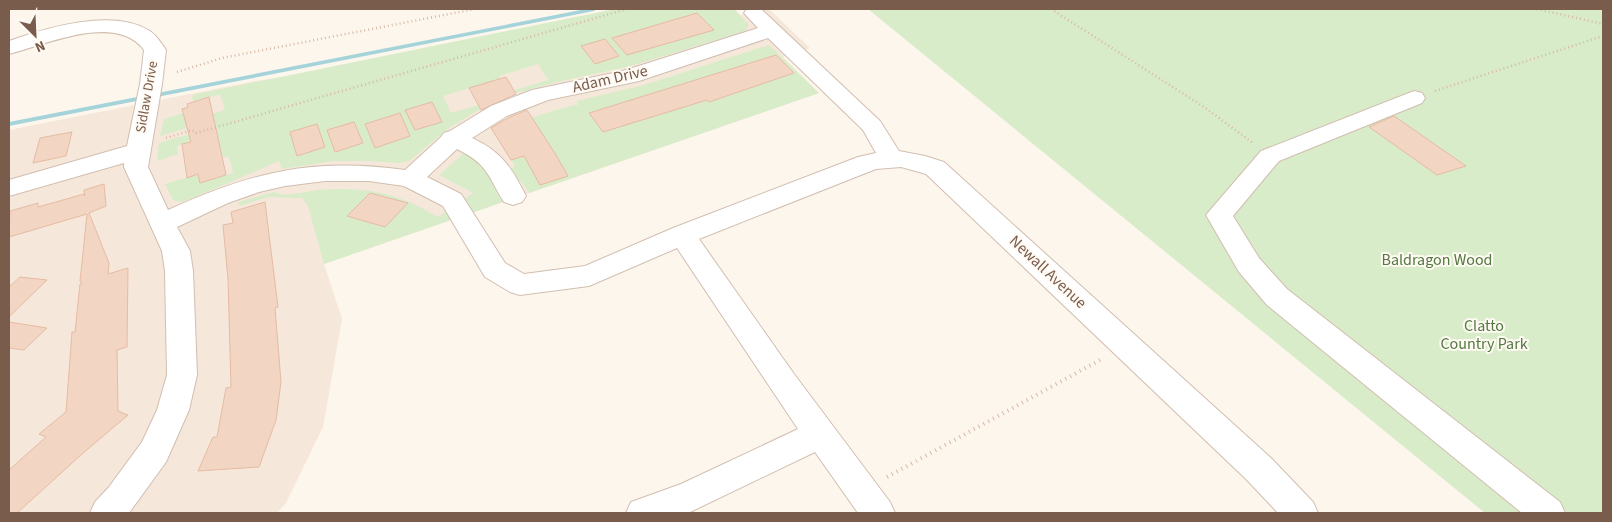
<svg xmlns="http://www.w3.org/2000/svg" width="1612" height="522" font-family="'Source Sans 3',sans-serif">
  <style>
    .residential { fill: #f5e8da }
    .green { fill: #d8ecc9; fill-rule: evenodd }
    .lines { fill: none; stroke-linecap: round; stroke-linejoin: round }
    .stream { fill: #a5d3da; fill-rule: evenodd }
    .building { fill: #f3d5c3; stroke: #e6bba3 }
    .minor-casing { stroke: #d1beb0; stroke-width: 2 }
    .path-far1 { stroke: #d9b8a5; stroke-width: 2.5; stroke-dasharray: 1 3; stroke-linecap: butt }
    .path { stroke: #d9b8a5; stroke-width: 4; stroke-dasharray: 1 4.5; stroke-linecap: butt }
    .minor { fill: #fff; fill-rule: evenodd }
    .labels { text-anchor: middle; dominant-baseline: central; stroke-width: 4; stroke-linejoin: round; paint-order: stroke }
    .far-street-label { font-size: 14px; fill: #7a5c4d; stroke: #fffaf3 }
    .street-label { font-size: 16px; fill: #7a5c4d; stroke: #fffaf3 }
    .park-label { font-size: 16px; fill: #537a41; stroke: #fffaf3 }
  </style>
  <rect width="100%" height="100%" fill="#fdf6ec"/>
  <polygon class="residential" points="734,9 741,15 769,9 810,48 783,57 819,93 324,264 342,319 323,427 286,503 277,513 9,513 9,130 255,81"/>
  <g class="green">
    <path d="M615,9H734L748,24V27L745,31L726,37L631,66L557,82L516,93L475,112L449,128L409,161L400,163L367,161H334L282,169L279,161L193,198L180,202L173,200L165,184L198,174L200,183L233,173L229,156L194,166L221,152L217,134L177,146L178,154L157,161L159,143L196,132L194,126L160,136L164,119L183,113L186,122L225,110L220,94L193,102L192,95ZM538,64L548,80L508,92L499,76ZM484,84L493,101L451,113L443,96Z"/>
    <polygon points="868,9 1603,9 1603,513 1485,513"/>
    <polygon points="769,45 819,93 529,193 522,182 516,180 510,170 515,166 511,160 549,147 517,122 573,105 579,105 576,101 644,85"/>
    <path d="M466,151L489,168L503,202L324,264L308,206L302,198L268,197L240,206L238,202L274,192C286,198 305,191 319,190C366,186 398,193 438,217L473,193L439,175ZM370,193L408,203L385,227L347,216Z"/>
  </g>
  <g class="lines">
    <polygon class="stream" points="586,9 597,9 594,11 9,126 9,122"/>
  </g>
  <g class="building">
    <polygon points="697,13 714,30 627,55 612,38"/>
    <polygon points="605,39 619,56 595,64 581,46"/>
    <polygon points="776,55 794,73 709,102 707,100 603,132 589,113"/>
    <polygon points="506,77 516,94 481,110 469,88"/>
    <polygon points="209,97 226,175 200,183 198,174 187,178 182,144 191,142 182,109 188,107 187,104"/>
    <polygon points="432,102 442,122 415,130 405,110"/>
    <polygon points="527,110 556,155 568,176 540,185 524,156 511,160 491,128 508,118"/>
    <polygon points="400,113 410,136 375,148 365,124"/>
    <polygon points="1394,116 1466,166 1437,175 1369,127"/>
    <polygon points="354,122 363,143 335,152 327,130"/>
    <polygon points="317,124 325,147 297,156 290,132"/>
    <polygon points="72,132 66,156 33,163 40,138"/>
    <polygon points="104,184 106,206 89,213 109,263 108,274 128,268 127,347 117,350 118,411 128,415 82,454 17,513 9,513 9,470 46,437 39,434 66,412 72,332 75,332 80,284 82,284 80,281 87,214 9,237 10,211 38,203 38,207 84,194 85,196 84,190"/>
    <polygon points="370,193 408,203 385,227 347,216"/>
    <polygon points="265,202 278,307 275,308 281,382 276,420 259,467 198,471 213,437 217,437 226,388 231,387 228,279 223,225 233,223 231,212"/>
    <polygon points="20,277 47,280 9,317 9,287"/>
    <polygon points="9,322 47,328 24,350 9,348"/>
  </g>
  <g class="lines">
    <defs>
      <g id="minor">
        <path d="M747,9H761L880,121L899,151L925,156L944,162L1271,458L1313,502L1318,513H1278L1247,480L926,174L901,167L876,169L699,239L794,374L890,502L895,513H858L815,452L688,513H626L631,502L681,484L798,429L677,248L589,286L520,295L510,292L485,277L443,206L404,186L369,181H325L285,186L259,192L228,203L177,227L190,251L193,271L197,375L189,410L166,462L129,513H90L95,502L109,487L142,442L157,410L167,375L165,271L162,251L124,167V163L9,196V180L127,146L140,84L144,50C116,12 45,45 9,54V41C45,28 112,8 148,30C156,34 161,43 166,50L162,84L148,167L168,210C252,172 313,157 405,170L440,138L444,133L450,131L491,106L532,90L623,71L758,28L744,13ZM768,38L863,130L876,153L858,157L673,228L585,266L524,274L505,263L461,194L427,177L457,149C489,165 487,175 504,202L513,205L522,202L526,196C511,167 502,152 472,138L507,116L548,100L639,81Z"/>
        <polygon points="1414,91 1422,93 1425,98 1422,103 1279,161 1233,216 1259,258 1287,289 1560,502 1565,513 1522,513 1267,305 1239,272 1206,215 1261,151"/>
      </g>
    </defs>
    <use href="#minor" class="minor-casing"/>
    <g class="path-far1">
      <polyline points="1051,9 1204,107 1253,143"/>
      <polyline points="1537,9 1603,24"/>
      <polyline points="177,72 222,58 475,9"/>
      <polyline points="1435,91 1603,36"/>
      <polyline points="166,138 192,130 196,133 627,9"/>
    </g>
    <polyline class="path" points="887,477 1100,360"/>
    <use href="#minor" class="minor"/>
  </g>
  <g class="labels">
    <g class="far-street-label">
      <text transform="translate(147 97) rotate(-80)">Sidlaw Drive</text>
    </g>
    <g class="street-label">
      <text transform="translate(610 79) rotate(-13)">Adam Drive</text>
      <text transform="translate(1048 272) rotate(43)">Newall Avenue</text>
    </g>
    <g class="park-label">
      <text x="1437" y="260">Baldragon Wood</text>
      <text x="1484" y="326">Clatto<tspan x="1484" dy="18">Country Park</tspan></text>
    </g>
  </g>
  <rect width="1612" height="522" fill="none" stroke="#7a5c4d" stroke-width="20"/>
  <g transform="translate(35 35) rotate(156)" stroke="#fffaf3" stroke-width="4" paint-order="stroke">
  <path d="M0-4L9 19L0 12L-9 19Z" fill="#7a5c4d"/>
  <text y="-8" font-size="14" font-weight="bold" text-anchor="middle" fill="#7a5c4d">N</text>
  </g>
</svg>
